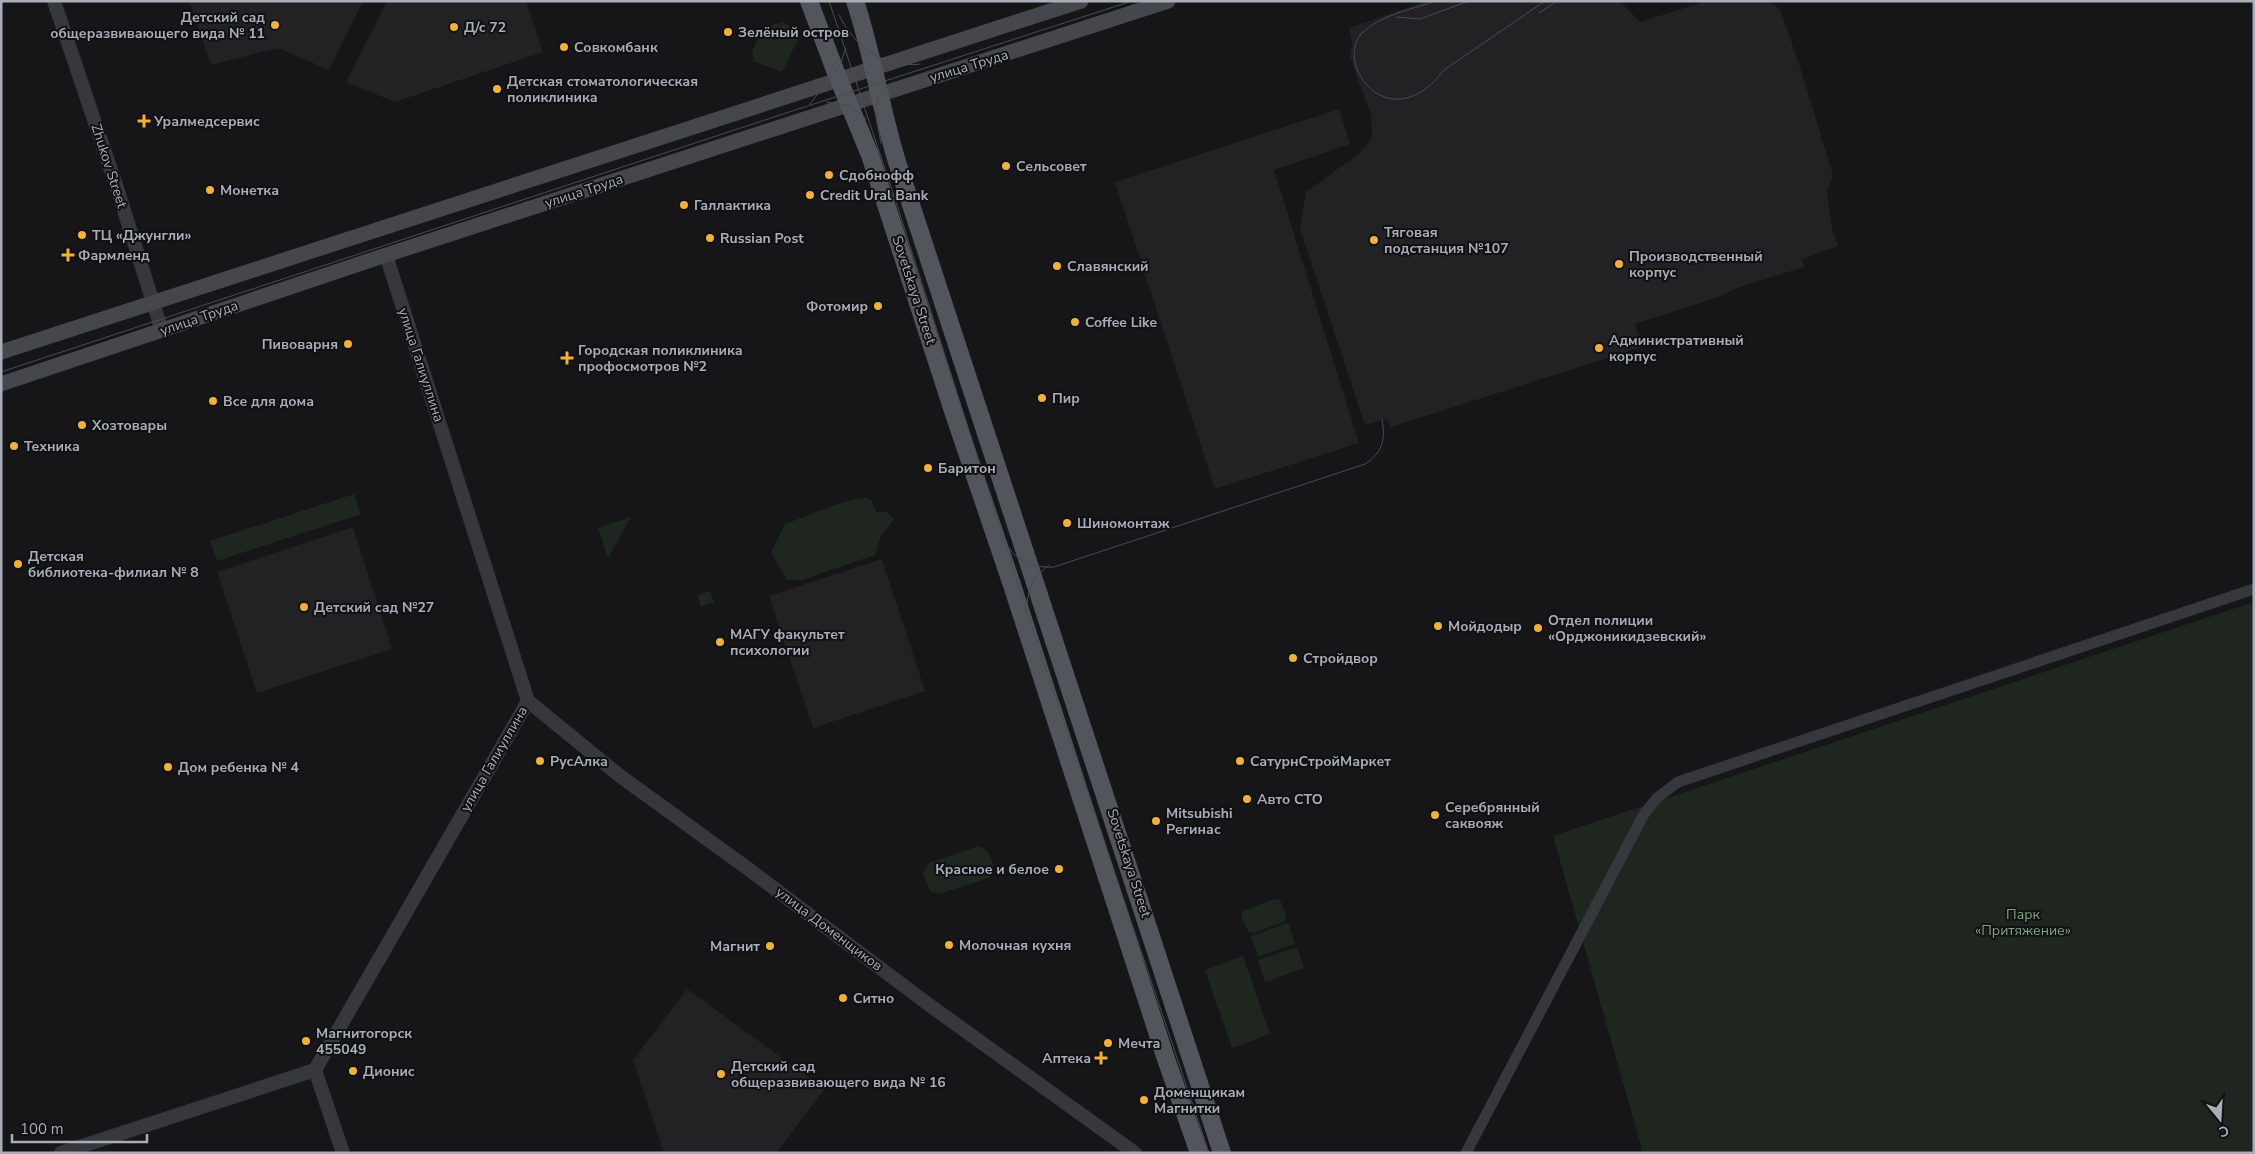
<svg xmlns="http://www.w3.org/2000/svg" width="2255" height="1154" font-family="'Nunito Sans',sans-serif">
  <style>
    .built { fill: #222225 }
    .green { fill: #1e261f }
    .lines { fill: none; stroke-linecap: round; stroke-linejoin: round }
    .minor { stroke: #37383d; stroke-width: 11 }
    .tertiary { stroke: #37383d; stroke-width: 14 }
    .secondary { stroke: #45474d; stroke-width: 15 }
    .primary { stroke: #53555c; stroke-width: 18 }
    .tram { stroke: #4a4c52; stroke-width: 1 }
    .poi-dot { fill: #f2b134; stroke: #111113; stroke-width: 2 }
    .labels { text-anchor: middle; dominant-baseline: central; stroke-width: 4; stroke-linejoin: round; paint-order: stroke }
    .poi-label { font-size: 14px; font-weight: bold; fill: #a8adb8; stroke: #111113; text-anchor: start }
    .street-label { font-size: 14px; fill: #a8adb8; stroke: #111113 }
    .park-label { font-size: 14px; fill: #7fa381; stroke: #111113 }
  </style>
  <rect width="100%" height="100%" fill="#161618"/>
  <g class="built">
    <polygon points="189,1 363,1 329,70 278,48 211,65"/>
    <polygon points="387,1 526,1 543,52 395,102 346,82"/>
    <polygon points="1427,1 1620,1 1640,22 1707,1 1769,1 1780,9 1801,70 1833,175 1827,192 1832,228 1838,246 1802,259 1804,267 1737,288 1722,296 1635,324 1642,347 1391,427 1386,419 1365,425 1300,229 1306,192 1360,153 1372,137 1371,114 1350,58 1352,42 1349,28"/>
    <polygon points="1339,109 1350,144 1274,170 1359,443 1215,489 1115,182"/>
    <polygon points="353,527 392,649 257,693 217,572"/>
    <polygon points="882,559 925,691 813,728 769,596"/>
    <polygon points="687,989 825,1089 776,1153 664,1153 633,1060"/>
  </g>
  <g class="green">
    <polygon points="783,22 801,33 782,72 755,62 752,52 762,28"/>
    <polygon points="354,494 361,514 217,561 210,541"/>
    <polygon points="866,497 872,501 876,512 887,512 894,519 881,536 875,555 802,580 787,580 771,552 785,524 840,503"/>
    <polygon points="631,517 608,558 598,528"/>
    <polygon points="710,591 714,602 701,607 697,595"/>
    <polygon points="2254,602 2254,1153 1643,1153 1553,836"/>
    <path d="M979,846C989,849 991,859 994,868L989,878L939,894L930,891L923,873L929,863Z"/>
    <polygon points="1274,899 1280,900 1286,915 1285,921 1254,933 1248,931 1241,917 1243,911"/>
    <polygon points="1288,923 1295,944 1258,957 1251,936"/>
    <polygon points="1297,947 1304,968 1265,982 1258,960"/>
    <polygon points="1243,956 1270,1034 1232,1048 1205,970"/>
  </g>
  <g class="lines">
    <polyline class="minor" points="1466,1153 1644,814 1657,798 1678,782 2254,589"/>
    <g class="tertiary">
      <polyline points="54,1 116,185 162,331"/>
      <polyline points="528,701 620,776 747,868 932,1007 1135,1153"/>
      <polyline points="61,1153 315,1070"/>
      <polyline points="343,1153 315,1070 528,701 386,255"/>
    </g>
    <g class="secondary">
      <polyline points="1,352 1081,1"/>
      <polyline points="1,384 386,255 1168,1"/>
    </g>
    <g class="primary">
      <polyline points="809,1 835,70 870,155 954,414 1011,582 1165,1056 1199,1153"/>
      <path d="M855,1C873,55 881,111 898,165L1222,1153"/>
    </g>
    <g class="tram">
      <polyline points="829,1 894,196 1027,612 1209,1153"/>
      <path d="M1436,1C1413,9 1380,15 1362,33C1333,64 1390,141 1444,70L1545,1"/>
      <polyline points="1539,13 1557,1"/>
      <path d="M839,15C854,46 884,69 920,64"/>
      <polyline points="1396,17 1420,19 1469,1"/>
      <polyline points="827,102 851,106 866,119"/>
      <polyline points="810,104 840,65 846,48"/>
      <path d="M881,143C877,119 868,99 891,83"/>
      <polyline points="1,372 783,114 1132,1"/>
      <path d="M1009,548C1019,563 1037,568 1054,567L1365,464C1382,453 1386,440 1382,420"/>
      <path d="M1027,605C1028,588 1035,574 1049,565"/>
    </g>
  </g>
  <g class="poi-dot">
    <circle cx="275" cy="25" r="5"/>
    <circle cx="454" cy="27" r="5"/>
    <circle cx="728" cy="32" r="5"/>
    <circle cx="564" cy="47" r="5"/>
    <circle cx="497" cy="89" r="5"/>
    <path d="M141.5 113.5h5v5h5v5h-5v5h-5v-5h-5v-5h5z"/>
    <circle cx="1006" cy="166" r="5"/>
    <circle cx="829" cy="175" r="5"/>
    <circle cx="210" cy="190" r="5"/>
    <circle cx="810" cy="195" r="5"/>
    <circle cx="684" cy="205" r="5"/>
    <circle cx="82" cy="235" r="5"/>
    <circle cx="710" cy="238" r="5"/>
    <circle cx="1374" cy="240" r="5"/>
    <path d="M65.5 247.5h5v5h5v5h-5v5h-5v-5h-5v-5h5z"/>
    <circle cx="1619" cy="264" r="5"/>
    <circle cx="1057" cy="266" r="5"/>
    <circle cx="878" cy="306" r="5"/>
    <circle cx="1075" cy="322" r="5"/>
    <circle cx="348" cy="344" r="5"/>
    <circle cx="1599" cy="348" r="5"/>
    <path d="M564.5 350.5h5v5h5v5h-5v5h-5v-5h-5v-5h5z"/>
    <circle cx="1042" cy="398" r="5"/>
    <circle cx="213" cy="401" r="5"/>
    <circle cx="82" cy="425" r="5"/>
    <circle cx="14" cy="446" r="5"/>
    <circle cx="928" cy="468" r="5"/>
    <circle cx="1067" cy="523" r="5"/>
    <circle cx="18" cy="564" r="5"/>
    <circle cx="304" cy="607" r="5"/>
    <circle cx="1438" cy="626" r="5"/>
    <circle cx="1538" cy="628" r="5"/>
    <circle cx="720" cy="642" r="5"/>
    <circle cx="1293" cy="658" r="5"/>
    <circle cx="540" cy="761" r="5"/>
    <circle cx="1240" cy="761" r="5"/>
    <circle cx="168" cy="767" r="5"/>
    <circle cx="1247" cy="799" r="5"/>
    <circle cx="1435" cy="815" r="5"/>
    <circle cx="1156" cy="821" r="5"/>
    <circle cx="1059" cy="869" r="5"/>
    <circle cx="949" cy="945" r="5"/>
    <circle cx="770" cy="946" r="5"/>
    <circle cx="843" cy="998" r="5"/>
    <circle cx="306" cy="1041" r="5"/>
    <circle cx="1108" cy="1043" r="5"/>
    <path d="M1098.5 1050.5h5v5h5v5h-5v5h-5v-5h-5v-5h5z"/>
    <circle cx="353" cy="1071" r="5"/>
    <circle cx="721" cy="1074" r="5"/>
    <circle cx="1144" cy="1100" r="5"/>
  </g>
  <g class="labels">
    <g class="poi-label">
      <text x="265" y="17" text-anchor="end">Детский сад<tspan x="265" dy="16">общеразвивающего вида № 11</tspan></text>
      <text x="464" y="27">Д/с 72</text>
      <text x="738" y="32">Зелёный остров</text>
      <text x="574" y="47">Совкомбанк</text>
      <text x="507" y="81">Детская стоматологическая<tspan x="507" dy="16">поликлиника</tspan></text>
      <text x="154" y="121">Уралмедсервис</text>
      <text x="1016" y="166">Сельсовет</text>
      <text x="839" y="175">Сдобнофф</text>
      <text x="220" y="190">Монетка</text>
      <text x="820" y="195">Credit Ural Bank</text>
      <text x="694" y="205">Галлактика</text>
      <text x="1384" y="232">Тяговая<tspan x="1384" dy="16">подстанция №107</tspan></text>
      <text x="92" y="235">ТЦ «Джунгли»</text>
      <text x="720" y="238">Russian Post</text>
      <text x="78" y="255">Фармленд</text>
      <text x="1629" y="256">Производственный<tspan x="1629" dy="16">корпус</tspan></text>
      <text x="1067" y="266">Славянский</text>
      <text x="868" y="306" text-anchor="end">Фотомир</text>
      <text x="1085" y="322">Coffee Like</text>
      <text x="1609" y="340">Административный<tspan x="1609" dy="16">корпус</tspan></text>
      <text x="338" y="344" text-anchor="end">Пивоварня</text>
      <text x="578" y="350">Городская поликлиника<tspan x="578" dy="16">профосмотров №2</tspan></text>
      <text x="1052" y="398">Пир</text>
      <text x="223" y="401">Все для дома</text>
      <text x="92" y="425">Хозтовары</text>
      <text x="24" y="446">Техника</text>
      <text x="938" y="468">Баритон</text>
      <text x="1077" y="523">Шиномонтаж</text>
      <text x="28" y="556">Детская<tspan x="28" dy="16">библиотека-филиал № 8</tspan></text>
      <text x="314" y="607">Детский сад №27</text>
      <text x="1548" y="620">Отдел полиции<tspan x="1548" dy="16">«Орджоникидзевский»</tspan></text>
      <text x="1448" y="626">Мойдодыр</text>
      <text x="730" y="634">МАГУ факультет<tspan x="730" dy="16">психологии</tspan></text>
      <text x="1303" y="658">Стройдвор</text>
      <text x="550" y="761">РусАлка</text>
      <text x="1250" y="761">СатурнСтройМаркет</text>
      <text x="178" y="767">Дом ребенка № 4</text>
      <text x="1257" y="799">Авто СТО</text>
      <text x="1445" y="807">Серебрянный<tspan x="1445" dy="16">саквояж</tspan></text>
      <text x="1166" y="813">Mitsubishi<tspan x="1166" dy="16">Регинас</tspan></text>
      <text x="1049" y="869" text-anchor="end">Красное и белое</text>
      <text x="959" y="945">Молочная кухня</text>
      <text x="760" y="946" text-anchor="end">Магнит</text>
      <text x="853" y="998">Ситно</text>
      <text x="316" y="1033">Магнитогорск<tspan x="316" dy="16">455049</tspan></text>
      <text x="1118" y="1043">Мечта</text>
      <text x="1091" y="1058" text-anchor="end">Аптека</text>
      <text x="731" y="1066">Детский сад<tspan x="731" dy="16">общеразвивающего вида № 16</tspan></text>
      <text x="363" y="1071">Дионис</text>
      <text x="1154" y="1092">Доменщикам<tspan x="1154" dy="16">Магнитки</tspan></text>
    </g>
    <g class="street-label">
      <text transform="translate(969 66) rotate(-17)">улица Труда</text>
      <text transform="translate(109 166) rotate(72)">Zhukov Street</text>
      <text transform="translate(584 191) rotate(-18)">улица Труда</text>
      <text transform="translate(914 290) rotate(72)">Sovetskaya Street</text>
      <text transform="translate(199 318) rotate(-19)">улица Труда</text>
      <text transform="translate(421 365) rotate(72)">улица Галиуллина</text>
      <text transform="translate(494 759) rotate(-60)">улица Галиуллина</text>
      <text transform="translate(1129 863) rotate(72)">Sovetskaya Street</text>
      <text transform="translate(829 929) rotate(37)">улица Доменщиков</text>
    </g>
    <g class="park-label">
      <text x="2023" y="914">Парк<tspan x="2023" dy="16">«Притяжение»</tspan></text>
    </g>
  </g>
  <rect width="2255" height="1154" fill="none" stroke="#a8adb8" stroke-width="5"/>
  <g transform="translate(2220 1119) rotate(162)" stroke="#111113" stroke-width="4" paint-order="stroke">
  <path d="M0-4L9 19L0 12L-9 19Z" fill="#a8adb8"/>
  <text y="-8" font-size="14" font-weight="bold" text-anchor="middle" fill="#a8adb8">С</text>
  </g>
  <path d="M12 1134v8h135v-8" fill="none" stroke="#a8adb8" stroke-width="2.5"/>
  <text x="20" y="1134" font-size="15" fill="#a8adb8" stroke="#111113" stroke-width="4" paint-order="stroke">100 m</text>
</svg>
